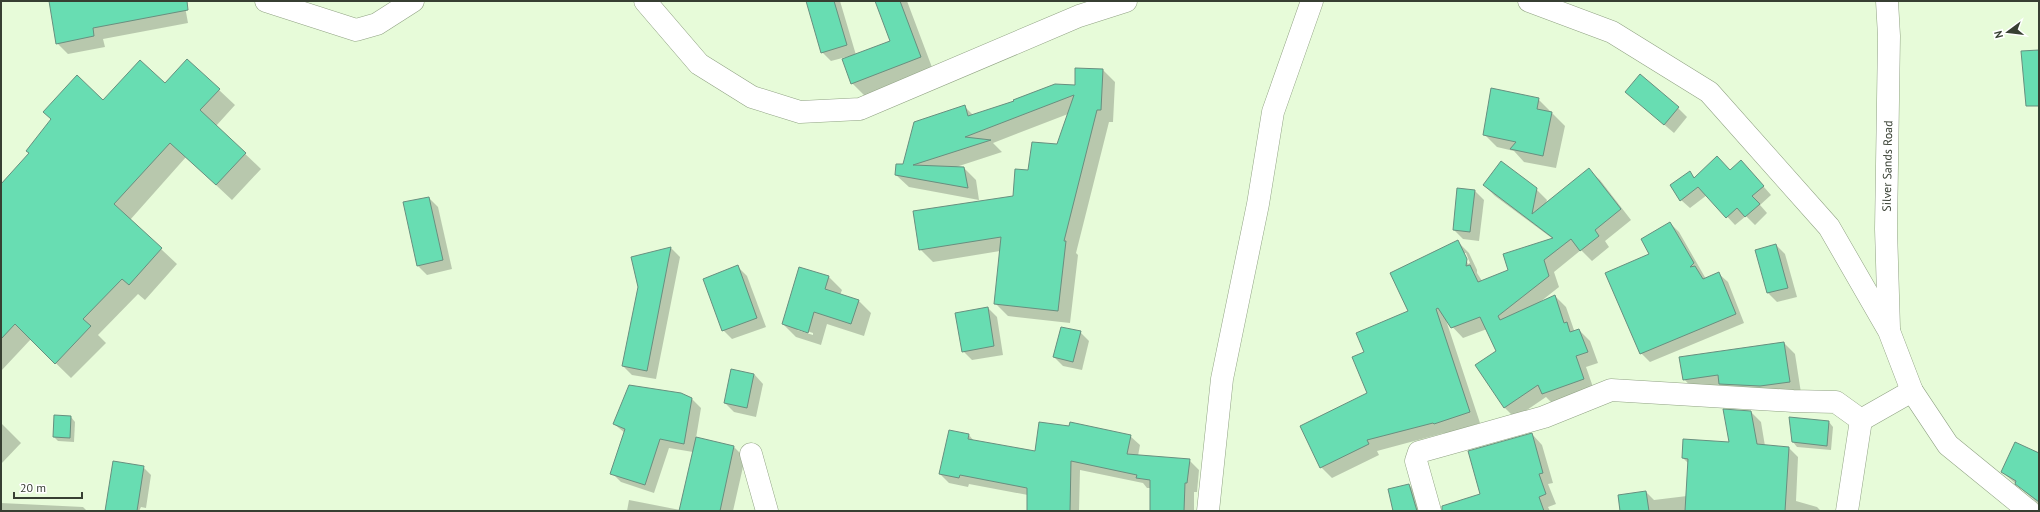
<svg xmlns="http://www.w3.org/2000/svg" width="2040" height="512" font-family="'PT Sans',sans-serif">
  <style>
    .shadow { fill: #0003; fill-rule: evenodd }
    .building { fill: #68ddb2; stroke: #688f7f }
    .lines { fill: none; stroke-linecap: round; stroke-linejoin: round }
    .minor-casing { stroke: #90a283; stroke-width: 23 }
    .minor { stroke: #fff; stroke-width: 22 }
    .labels { text-anchor: middle; dominant-baseline: central; stroke-width: 3.5; stroke-linejoin: round; paint-order: stroke }
    .street-label { font-size: 12px; fill: #373f32; stroke: #fff }
  </style>
  <rect width="100%" height="100%" fill="#e7fbd9"/>
  <g class="shadow">
    <polygon points="50,1 184,1 188,23 103,39 105,47 68,54 57,43"/>
    <polygon points="807,1 840,1 856,55 891,42 876,1 907,1 933,70 865,96 852,83 850,56 831,61 822,52"/>
    <polygon points="1103,70 1115,82 1113,122 1109,122 1076,253 1078,255 1070,323 1008,316 995,303 1000,251 933,262 920,249 1013,197 1029,171 1058,145 1068,114 993,143 1002,152 956,167 964,168 976,180 979,200 909,187 896,175 903,165 965,107 973,115 1076,86"/>
    <polygon points="165,85 219,90 235,105 216,126 261,169 232,200 186,157 130,220 177,264 145,300 138,294 98,335 106,343 71,378 31,339 1,371 1,185 103,101"/>
    <polygon points="1626,92 1678,108 1687,117 1674,133"/>
    <polygon points="1538,99 1565,126 1556,168 1524,162 1514,151 1497,147 1484,134"/>
    <path d="M1589,170L1600,180L1631,220L1605,241L1609,247L1592,261L1581,250L1554,272L1559,287L1540,302L1555,296L1566,307L1574,330H1579L1590,341L1598,363L1586,367L1594,390L1553,404L1546,397L1515,418L1505,408L1497,351L1487,329L1463,338L1446,320L1480,423L1445,435L1444,433L1377,451L1379,455L1332,478L1321,467L1368,394L1365,353L1409,311L1458,242L1469,253L1477,270V273L1482,281L1509,271L1553,239L1495,196L1484,185L1536,189L1547,200L1546,203ZM1463,253H1466L1470,263L1468,264Z"/>
    <polygon points="1749,170 1771,195 1760,205 1767,213 1755,225 1746,216 1735,225 1707,195 1690,208 1681,200 1690,173 1695,178 1730,171"/>
    <polygon points="1458,189 1475,191 1484,200 1479,241 1463,239 1454,230"/>
    <polygon points="429,198 438,207 452,269 427,275 418,266"/>
    <polygon points="1670,223 1679,232 1706,279 1719,274 1728,282 1744,323 1650,362 1641,353 1651,254"/>
    <polygon points="1776,245 1785,254 1797,297 1777,302 1768,293 1756,250"/>
    <polygon points="671,248 680,257 656,379 632,375 623,366 639,287 632,258"/>
    <polygon points="737,266 747,276 766,327 732,339 723,330"/>
    <path d="M829,277L842,290L840,295L858,300L871,313L864,336L827,324L821,345L796,337L783,324ZM797,328L813,333V335L797,330Z"/>
    <polygon points="988,308 997,317 1003,355 972,360 963,351"/>
    <polygon points="1080,332 1089,341 1082,370 1063,366 1054,357"/>
    <polygon points="1784,343 1795,354 1801,393 1695,391 1684,379"/>
    <polygon points="754,374 763,384 756,417 734,412 725,403"/>
    <polygon points="680,394 692,399 701,408 696,438 734,447 745,458 733,511 627,511 629,500 680,510 693,452 669,448 654,493 621,482 612,473 625,433 614,424"/>
    <polygon points="1751,412 1761,422 1765,446 1789,448 1798,457 1796,501 1817,507 1821,511 1621,511 1646,492 1654,500 1687,496 1689,464 1683,458 1730,443"/>
    <polygon points="55,416 71,417 75,422 74,442 58,441 54,437"/>
    <polygon points="1790,418 1829,422 1833,427 1831,450 1797,447 1793,442"/>
    <polygon points="1,423 21,443 1,464"/>
    <polygon points="1532,434 1542,445 1553,483 1548,484 1556,504 1548,507 1550,511 1443,511 1481,495"/>
    <polygon points="969,435 974,441 1036,453 1130,436 1140,445 1138,456 1189,460 1199,470 1197,492 1194,492 1194,511 1151,511 1151,488 1147,488 1143,483 1080,470 1079,511 1028,511 1028,495 969,484 968,487 949,483 940,474"/>
    <polygon points="2039,454 2039,504 2002,472"/>
    <polygon points="143,467 151,475 146,508 141,507 139,511 106,511"/>
    <polygon points="1409,485 1419,495 1424,511 1394,511"/>
    <polygon points="1,503 83,507 87,511 1,511"/>
  </g>
  <g class="building">
    <polygon points="49,1 187,1 188,10 93,28 94,36 56,44"/>
    <polygon points="806,1 834,1 847,45 821,53"/>
    <polygon points="875,1 900,1 921,57 851,84 842,59 890,41"/>
    <polygon points="2039,50 2039,106 2026,106 2021,51"/>
    <polygon points="187,59 220,89 200,110 246,153 216,185 170,143 114,204 162,248 129,285 122,279 83,319 91,326 55,364 15,324 1,339 1,184 29,153 26,151 51,119 43,112 77,75 103,100 140,60 165,83"/>
    <polygon points="1075,68 1103,69 1101,110 1097,110 1064,241 1066,241 1058,311 994,304 1001,237 919,250 913,211 1013,196 1015,169 1028,170 1032,142 1057,144 1074,95 965,137 991,140 913,165 964,167 968,188 895,175 896,164 903,164 914,122 965,105 968,116 1014,101 1013,100 1055,84 1075,85"/>
    <polygon points="1640,74 1679,107 1664,125 1625,92"/>
    <polygon points="1491,88 1539,98 1537,109 1552,112 1543,156 1510,149 1516,142 1483,135"/>
    <polygon points="1717,156 1730,170 1741,160 1764,186 1752,196 1760,204 1745,217 1737,208 1726,218 1698,187 1680,201 1670,185 1690,171 1694,178"/>
    <polygon points="1501,161 1537,188 1532,214 1589,168 1621,209 1595,230 1599,236 1580,251 1571,239 1544,260 1549,276 1498,316 1500,320 1555,295 1564,323 1567,322 1570,332 1579,329 1588,352 1576,356 1584,379 1542,394 1538,385 1504,408 1475,365 1496,351 1480,317 1451,328 1438,308 1436,309 1470,412 1434,424 1433,423 1367,440 1369,444 1320,468 1300,426 1367,393 1352,357 1364,352 1356,333 1408,311 1390,273 1458,240 1467,259 1466,266 1470,265 1478,282 1508,270 1503,254 1553,238 1483,185"/>
    <polygon points="1457,188 1475,190 1470,232 1453,230"/>
    <polygon points="429,197 443,260 417,266 403,202"/>
    <polygon points="1670,222 1694,263 1690,267 1695,266 1703,279 1719,272 1736,314 1640,354 1605,273 1649,254 1641,239"/>
    <polygon points="1776,244 1788,288 1767,293 1755,250"/>
    <polygon points="671,247 647,371 622,366 638,287 631,257"/>
    <polygon points="738,265 757,318 722,331 703,279"/>
    <polygon points="799,267 829,276 825,289 859,300 851,324 814,312 808,333 782,324"/>
    <polygon points="988,307 994,346 962,352 955,313"/>
    <polygon points="1061,327 1081,331 1073,362 1053,357"/>
    <polygon points="1784,342 1790,382 1760,386 1719,384 1718,375 1683,380 1679,357"/>
    <polygon points="731,369 754,374 747,408 724,403"/>
    <polygon points="629,385 681,393 692,398 684,444 660,439 645,485 610,474 625,429 613,424"/>
    <polygon points="1723,409 1751,411 1757,444 1789,447 1785,511 1685,511 1688,459 1682,458 1683,439 1729,442"/>
    <polygon points="54,415 71,416 70,438 53,437"/>
    <polygon points="1789,417 1829,421 1827,446 1792,442"/>
    <polygon points="1039,422 1069,426 1070,422 1131,435 1127,454 1190,459 1187,483 1185,483 1184,511 1150,511 1150,480 1136,478 1137,475 1071,461 1070,511 1027,511 1027,488 960,475 959,478 939,474 949,430 969,434 968,439 1035,451"/>
    <polygon points="1532,433 1543,473 1539,474 1546,494 1539,497 1544,511 1442,511 1442,506 1480,494 1468,451"/>
    <polygon points="696,437 734,446 720,511 679,511"/>
    <polygon points="2015,442 2039,453 2039,502 2015,484 2016,481 2001,472"/>
    <polygon points="113,461 144,466 137,511 105,511"/>
    <polygon points="1409,484 1417,511 1393,511 1388,489"/>
    <polygon points="1646,491 1649,511 1620,511 1618,495"/>
  </g>
  <g class="lines">
    <defs>
      <g id="minor">
        <polyline points="266,1 356,30 377,24 413,1"/>
        <polyline points="645,1 699,64 752,97 800,112 860,109 1079,16 1126,1"/>
        <polyline points="1529,1 1612,32 1709,92 1829,227 1889,331 1912,391 1948,445 2029,511"/>
        <polyline points="1887,1 1889,36 1886,229 1889,328"/>
        <polyline points="1861,420 1912,391"/>
        <polyline points="751,454 767,511"/>
        <polyline points="1208,511 1222,379 1258,204 1273,112 1312,1"/>
        <polyline points="1430,511 1416,461 1419,452 1544,417 1611,390 1793,401 1836,402 1861,420"/>
        <polyline points="1847,511 1861,420"/>
      </g>
    </defs>
    <use href="#minor" class="minor-casing"/>
    <use href="#minor" class="minor"/>
  </g>
  <g class="labels">
    <g class="street-label">
      <text transform="translate(1887 166) rotate(-89)">Silver Sands Road</text>
    </g>
  </g>
  <rect width="2040" height="512" fill="none" stroke="#373f32" stroke-width="4"/>
  <g transform="translate(2008 32) rotate(255)" stroke="#ffffff" stroke-width="3" paint-order="stroke">
  <path d="M0-3L7 15L0 10L-7 15Z" fill="#373f32"/>
  <text y="-6" font-size="11" font-weight="bold" text-anchor="middle" fill="#373f32">N</text>
  </g>
  <path d="M14 492v6h68v-6" fill="none" stroke="#373f32" stroke-width="2"/>
  <text x="20" y="492" font-size="12" fill="#373f32" stroke="#ffffff" stroke-width="3" paint-order="stroke">20 m</text>
</svg>
